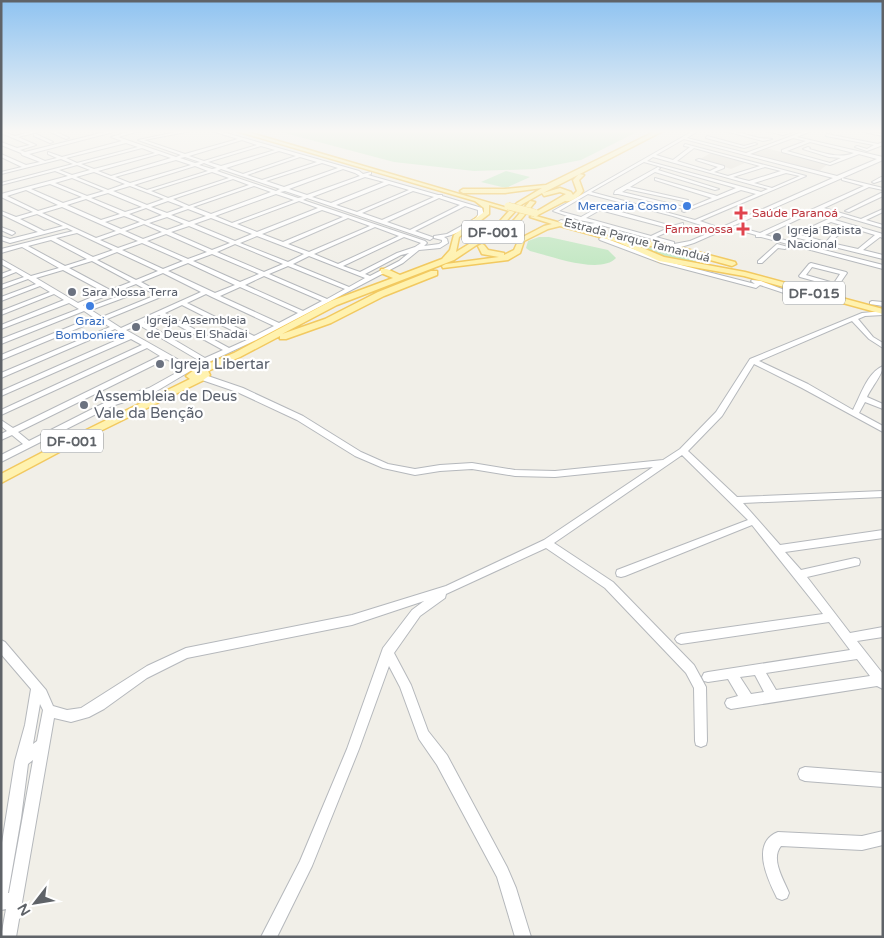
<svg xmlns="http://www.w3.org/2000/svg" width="884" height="938" font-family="'Varela Round',sans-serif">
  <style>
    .education { fill: #e1ded6 }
    .green { fill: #c5e8c5 }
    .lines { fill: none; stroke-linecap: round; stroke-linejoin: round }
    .minor-casing { stroke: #b5b8bc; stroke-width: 2 }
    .major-casing { stroke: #f2c960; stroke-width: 3 }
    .minor { fill: #fff; fill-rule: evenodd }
    .major { fill: #fff2af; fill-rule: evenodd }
    .major-bridge-casing { stroke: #f2c960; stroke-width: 8; stroke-linecap: butt }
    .major-bridge { stroke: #fff2af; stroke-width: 7 }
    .shop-dot { fill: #3f7fe0; stroke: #fff; stroke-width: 2 }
    .health-dot { fill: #e0444e; stroke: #fff; stroke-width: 2 }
    .worship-dot { fill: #6b7280; stroke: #fff; stroke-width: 2 }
    .labels { text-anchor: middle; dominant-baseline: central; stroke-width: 4.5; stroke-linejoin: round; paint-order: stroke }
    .far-shop-label { font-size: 12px; fill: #366cbe; stroke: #fff; text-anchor: end }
    .far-health-label { font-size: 12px; fill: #be3a42; stroke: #fff; text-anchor: start }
    .far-worship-label { font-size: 12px; fill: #5b616d; stroke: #fff; text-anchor: start }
    .far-street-label { font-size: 12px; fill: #5f6368; stroke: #fff }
    .shield { fill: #fff; stroke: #8f9295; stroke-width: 1 }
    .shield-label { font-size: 14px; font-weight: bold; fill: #5f6368 }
    .worship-label { font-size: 15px; fill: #5b616d; stroke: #fff; text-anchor: start }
  </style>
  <rect width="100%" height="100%" fill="#f1efe8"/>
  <g class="education">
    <polygon points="766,148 828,164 819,171 751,154"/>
    <polygon points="711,153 713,153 747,162 731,169 700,159"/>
  </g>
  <g class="green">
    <polygon points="277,131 639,131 581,160 535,169 474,171 394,162"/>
    <polygon points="506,171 530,177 506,188 481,182"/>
    <path d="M539,237H549L608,250L616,258C600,275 551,256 530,251L526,248L528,241Z"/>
    <path d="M652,245L696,255L698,260C687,267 654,256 644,248Z"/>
  </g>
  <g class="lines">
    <defs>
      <g id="minor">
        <path d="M1,131L15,136L34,131H42L18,137L36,145L20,150L25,152L109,131H117L29,154L45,161L57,158L48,154V152L62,157L122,141L111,137L132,131H140L118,137L176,157L181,155L138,140L181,131H191L144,140L185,154L238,139L212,131H219L359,171L363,174L371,172V174L368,175L438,195H442V196L482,208L484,215C477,224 455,235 444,237L447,239L448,243L440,248L419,250L403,263L256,340L196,368V370H192L155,392L112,406L1,462V455L23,444L12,435L1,440V434L7,431L1,426V420L13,428L160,356L147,348L1,415V410L142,345L131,339L1,396V391L126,336L115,329L1,378V373L110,327L98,320L1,360V355L93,317L84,311L1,344V339L79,309L69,303L1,329V325L64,300L54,294L1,315V311L50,292L40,286L1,301V297L36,284L28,279L1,289V285L24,277L16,272L1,278V274L12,270L1,264V259L31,276L59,268L22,247L1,253V249L73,231L67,228L10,243L1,240V236L10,239L38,232L1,214V211L16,217L33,212L1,197V194L68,176L55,171L1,185V183L73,164L61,159L1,174V172L22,167L1,157V154L26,165L40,162L22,155L21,153L1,145V142L17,148L30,145L1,133ZM242,140L257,145L204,161L189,156ZM126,143L138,147L77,163L66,158ZM261,146L275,150L221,166L208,162ZM142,148L155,153L94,169L81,164ZM279,151L296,156L243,174L226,168ZM159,154L171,158L111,176L98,171ZM185,157L200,162L195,163L180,158ZM300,157L317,162L262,180L247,175ZM176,160L191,165L130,183L115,177ZM204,163L217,168L212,169L199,165ZM322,163L338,168L284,187L266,181ZM77,165L90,170L72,175L59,170ZM195,166L208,171L147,190L134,185ZM221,169L280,189L276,191L217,171ZM343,169L355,173L360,176L307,195L289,189ZM94,172L125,184L108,190L76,177ZM212,172L229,178L168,198L151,191ZM365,177L384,182L331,203L312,197ZM72,178L104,191L87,196L55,183ZM233,179L249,185L189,206L173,199ZM50,184L82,197L63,203L31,189ZM389,184L409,190L357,212L336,205ZM130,186L164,199L147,205L113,191ZM254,186L271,192L211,214L193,207ZM26,190L58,205L38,211L7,196ZM285,191L303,197L298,198L280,192ZM413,191L434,197L382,220L362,213ZM108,193L142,207L125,212L91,198ZM276,194L294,200L232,223L215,216ZM307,198L430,240L433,238L432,237L415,231L465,206L478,210V215L476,218L447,234L434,236V238L442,240V242L439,244L424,246L427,243L425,241L303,200ZM439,198L460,205L410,230L387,222ZM86,199L120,214L101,220L67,205ZM168,201L184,207L167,213L151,207ZM299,201L318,208L257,232L237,224ZM62,207L116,231L96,238L42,213ZM146,208L162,215L145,221L129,214ZM188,209L206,216L189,222L171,215ZM322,210L343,217L283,242L262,234ZM37,214L63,226L44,231L20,219ZM124,216L140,222L121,229L105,222ZM167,217L184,224L167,230L149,223ZM211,218L252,234L235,241L194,224ZM348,218L370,226L309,252L288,244ZM144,224L162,232L143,239L125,231ZM189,226L230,243L212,250L171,232ZM375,227L399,236L338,264L314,254ZM77,233L113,250L93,257L56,238ZM120,233L138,241L118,248L100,240ZM166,234L207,252L188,259L147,241ZM257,236L304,254L288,262L240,243ZM404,237L421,243L415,247L397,253L360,272L343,266ZM51,240L87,259L65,266L28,246ZM142,243L183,261L163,269L122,250ZM235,244L283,264L264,272L217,252ZM117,252L158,271L136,280L97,260ZM409,253L399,261L370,276L365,274L401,255ZM212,254L259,274L240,282L193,261ZM309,256L365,278L349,287L293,264ZM92,261L131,282L110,290L69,268ZM188,263L235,285L215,293L168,271ZM288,266L345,289L327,299L269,274ZM63,270L104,292L78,303L36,278ZM163,273L201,292L121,328L107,319L173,292L174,291L171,289L161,293L141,282ZM264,276L322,301L303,311L245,285ZM136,284L156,295L102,317L91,310L134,294V292H130L86,308L83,305ZM240,287L298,313L279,323L220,296ZM206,294L212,297L274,326L254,336L187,303ZM182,305L249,339L229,348L165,313ZM159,315L223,350L205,358L144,322ZM139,325L200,361L191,365L179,360L126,330ZM166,359L185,368L149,388L106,402L29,441L18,432Z"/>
        <polygon points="48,131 54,131 69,138 66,139"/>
        <path d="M693,131H698L687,138L746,153L805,131H811L797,137L883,157V160L694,243L681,247H663V245L670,244L597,224V226L584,229L558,222L561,220L584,225L595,223L579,220L553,211ZM793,138L806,141L782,150V152L830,165L859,154L877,159L837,176L750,154ZM684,139L833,178L720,228L700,221L806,176L685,144L684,146L690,147L673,160L656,155ZM810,142L854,153C839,159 824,153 809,149L810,148L808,147L803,149L829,157L841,158L830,163L787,151ZM694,148L760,166L728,176L714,172L724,168V166L699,159L696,160L718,167L710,171L677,161ZM653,157L768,189L761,192L647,161ZM644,162L736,188L717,196L655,178V180L712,198L688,208L622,192L627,189L688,202V200L630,187L655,172L715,190L719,189L658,170L660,168L658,167L615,191L614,194H618L684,209L682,211L684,212L741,190L756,194L695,220L591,192ZM765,167L781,171L749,181L733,177ZM786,173L800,176L772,188L754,183ZM588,194L673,216L716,230L690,241L674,244V242L656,237L683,225V223L672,226L603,207L606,205L604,204L581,217L559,211ZM600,210L668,228L651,236L586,218Z"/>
        <path d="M725,131C737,131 748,135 759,138C764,139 768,138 772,139L763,141Z"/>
        <polygon points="767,131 783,133 793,132 783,135"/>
        <polygon points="862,131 883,134 883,136 864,132"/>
        <polygon points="34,134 36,134 53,142 50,143 34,136"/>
        <polygon points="827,134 878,144 883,142 883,145 867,151 855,147 857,146 867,149 874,145 826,136"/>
        <polygon points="707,136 744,146 755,143 757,144 744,148 706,138"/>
        <polygon points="881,177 883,177 883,180 874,183 872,182"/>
        <path d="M842,178L883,188V190L869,187L824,208L861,219L883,209V212L866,220L883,225V228L842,216L835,220L883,234V238L880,237L863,250L883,255V259L794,237V235L837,215L820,209L765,235L883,265V269L761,237H756V235L731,228L734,226L760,233L864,186L842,180ZM831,222L847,227L833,234L826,242L801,235ZM852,228L875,235L858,249L831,243L837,236Z"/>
        <polygon points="881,193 883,193 883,196 849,212 845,211"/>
        <polygon points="1,227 14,232 15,233 12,235 1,230"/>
        <polygon points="602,237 665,261 755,284 751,281 752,280 761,281 798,295 793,296 760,285 756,288 661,263 600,240 599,239"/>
        <polygon points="777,244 788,247 785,249 778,248 762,263 758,263 758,261"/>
        <path d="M811,263L846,272L847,273L838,286L836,287L800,277L799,276L809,264ZM812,267L840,274L834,283L806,275Z"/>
        <polygon points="872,301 883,302 883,306 870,304 870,302"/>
        <path d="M883,311V315L865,316L858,319L873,337L883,343V348L869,339L852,321L759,361L808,384L853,410C861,395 867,373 883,366C883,374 871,388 867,397L883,404V409L865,402L859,413L883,426V432L802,388L754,364L722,416L688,451L737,497L883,491V497L743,503L780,545L883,530V538L785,552L801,570L855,558L859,559L860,562L859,565L807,577L850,633L883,627V637L857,641L883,674V689L877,686L731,709L727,707L725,703L727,699L738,696L728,679L708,682L704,681L702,677L704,673L708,672L850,650L829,622L681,644L677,642L675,639L677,636L681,634L823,614L752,525L625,576L621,577L617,576L616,573L617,570L748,520L682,455L554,543L613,582L694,665L706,687L707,741L706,745L701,747L696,745L695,741L694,688L686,673L605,588L546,548L446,594L445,598L420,616L394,653L411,685L428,731L447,755L507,867L516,888L531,937H515L497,877L437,765L419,739L400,687L389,666L359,749L312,866L277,937H261L300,861L347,749L383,648L412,610L424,601L352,625L187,658L147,678L104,709L89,717L71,722L54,718L16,937H1L6,909L1,910V849L15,761L25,725L31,689L1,654V640L5,642L46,690L53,706L67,710L81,708L147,666L186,648L352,615L446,586L544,540L653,467L555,477L515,476L472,469L440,471L415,475L383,468L355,456L297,420L237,392L199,379V375H205L243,388L303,416L361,452L388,464L415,469L440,465L472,463L515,470L555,471L663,460L680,449L716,412L750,359L862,313ZM857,659L870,676L776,690L766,673ZM755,675L764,692L751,694L740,677ZM40,704L43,710L37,741L33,744ZM33,760L9,893H8L21,818L28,764Z"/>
        <polygon points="805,767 883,773 883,787 805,781 800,779 798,774 800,769"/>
        <path d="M883,831V845L862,850L781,846C770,859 784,880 789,893L787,898L782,900L777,898C768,880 750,843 778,832L862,836Z"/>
      </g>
      <g id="major">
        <path d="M236,131H244L511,209L517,203L542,188L505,193H463L460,191L463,189H505L546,185L656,131H663L543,193L560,188L571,192L573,195L577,191L573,180L579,174L584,175L579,180L583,191C579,197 572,202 565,201L536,216L628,242L631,239L671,245L735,262L736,264L732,266L670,249L631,243L664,257L745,272L883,309V314L744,276L659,261L618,242L560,226L548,229L524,241L520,253L508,260L443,268L442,266L446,264L499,257L482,254L478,246L482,244L484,245L488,250L504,253V255L514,250L519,239L544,226L552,224L530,217L534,215V213L566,194L560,192L544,196L542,193L521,205L496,232L454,260L337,305L282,334L325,319L378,292L431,271H437V275L384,296L331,323L286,339H280V336L240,357L208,371L210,375L202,381L80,441L1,483V474L72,437L190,379L186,376L194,370L234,353L331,301L393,278L381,273V269H387L400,275L442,259L450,250L454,235L484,212V208L475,201ZM489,205L509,211L492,230L456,252L459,237L489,214Z"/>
        <path d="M530,201L535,202C528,211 509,237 497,236V234L514,220Z"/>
      </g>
    </defs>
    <use href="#minor" class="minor-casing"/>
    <use href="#major" class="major-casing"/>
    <use href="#minor" class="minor"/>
    <use href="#major" class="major"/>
    <defs>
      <polyline id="major-bridge" points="508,206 535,213"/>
    </defs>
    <use href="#major-bridge" class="major-bridge-casing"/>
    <use href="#major-bridge" class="major-bridge"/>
  </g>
  <linearGradient id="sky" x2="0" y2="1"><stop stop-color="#8fc3f1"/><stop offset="0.5" stop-color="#f9f8f5"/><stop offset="1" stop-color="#f9f8f5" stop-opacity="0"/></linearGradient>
  <rect width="884" height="263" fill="url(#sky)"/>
  <g class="shop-dot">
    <circle cx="687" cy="206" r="5"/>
    <circle cx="90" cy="306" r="5"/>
  </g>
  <g class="health-dot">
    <path d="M738.5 205.5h5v5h5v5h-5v5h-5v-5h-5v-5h5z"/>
    <path d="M740.5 221.5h5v5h5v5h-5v5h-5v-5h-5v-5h5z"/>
  </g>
  <g class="worship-dot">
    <circle cx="777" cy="237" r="5"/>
    <circle cx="72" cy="292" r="5"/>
    <circle cx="136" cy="327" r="5"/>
    <circle cx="160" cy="364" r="5"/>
    <circle cx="84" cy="405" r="5"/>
  </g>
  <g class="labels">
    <g class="far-shop-label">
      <text x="677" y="206">Mercearia Cosmo</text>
      <text x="90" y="321" text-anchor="middle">Grazi<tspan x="90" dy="14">Bomboniere</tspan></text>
    </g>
    <g class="far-health-label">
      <text x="752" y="213">Saúde Paranoá</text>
      <text x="733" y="229" text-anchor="end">Farmanossa</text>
    </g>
    <g class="far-worship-label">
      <text x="787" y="230">Igreja Batista<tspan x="787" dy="14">Nacional</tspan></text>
      <text x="82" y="292">Sara Nossa Terra</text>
      <text x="146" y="320">Igreja Assembleia<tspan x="146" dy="14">de Deus El Shadai</tspan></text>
    </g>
    <g class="far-street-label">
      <text transform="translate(637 240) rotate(14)">Estrada Parque Tamanduá</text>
    </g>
    <g class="shield">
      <rect x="462" y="220.5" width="62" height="23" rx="4"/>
      <rect x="783" y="281.5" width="62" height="23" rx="4"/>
      <rect x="41" y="429.5" width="62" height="23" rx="4"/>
    </g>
    <g class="shield-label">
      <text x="493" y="232">DF-001</text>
      <text x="814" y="293">DF-015</text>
      <text x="72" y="441">DF-001</text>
    </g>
    <g class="worship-label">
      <text x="170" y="364">Igreja Libertar</text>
      <text x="94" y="396">Assembleia de Deus<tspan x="94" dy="17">Vale da Benção</tspan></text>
    </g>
  </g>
  <rect width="884" height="938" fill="none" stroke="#5f6368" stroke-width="5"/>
  <g transform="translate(35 903) rotate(239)" stroke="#ffffff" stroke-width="4" paint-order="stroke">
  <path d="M0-4L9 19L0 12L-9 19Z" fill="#5f6368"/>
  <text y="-8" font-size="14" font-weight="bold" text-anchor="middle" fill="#5f6368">N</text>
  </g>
</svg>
